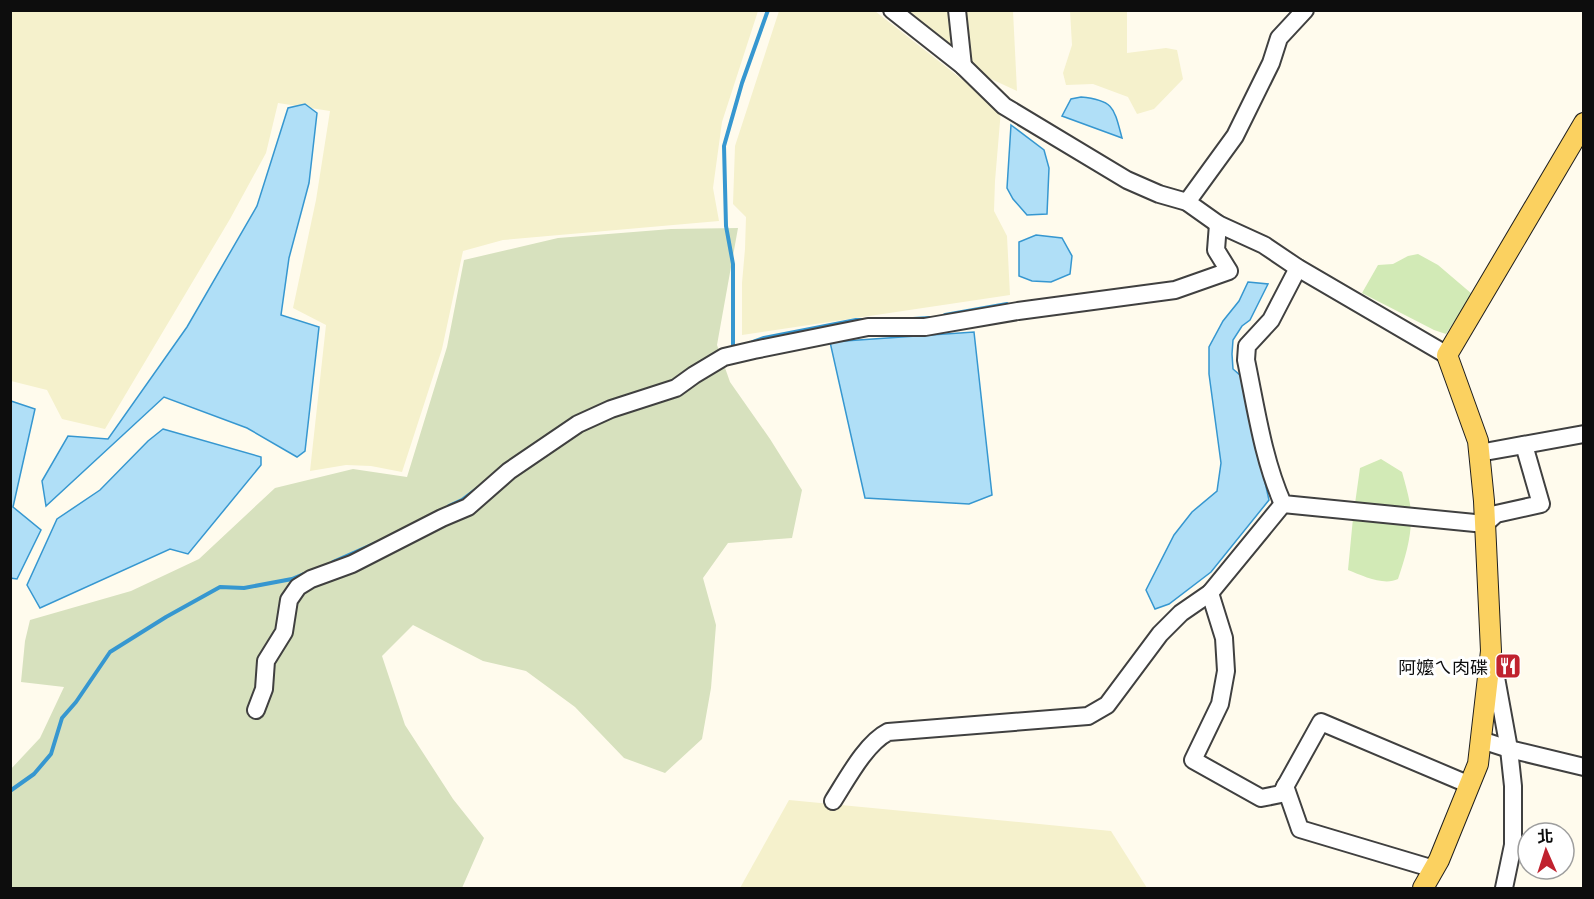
<svg xmlns="http://www.w3.org/2000/svg" width="1594" height="899" font-family="Georgia,'Noto Sans TC',serif">
  <style>
    .farmland { fill: #f5f1cc }
    .green { fill: #d2eab6 }
    .cemetery { fill: #d7e1be }
    .water { fill: #b0dff7; stroke: #3697d0; stroke-width: 1.5 }
    .lines { fill: none; stroke-linecap: round; stroke-linejoin: round }
    .stream { stroke: #3697d0; stroke-width: 4 }
    .minor-casing { stroke: #404040; stroke-width: 20 }
    .major-casing { stroke: #1e1e1e; stroke-width: 22 }
    .minor { stroke: #fff; stroke-width: 16 }
    .major { stroke: #fbd160; stroke-width: 20 }
    .labels { text-anchor: middle; dominant-baseline: central; stroke-width: 6; stroke-linejoin: round; paint-order: stroke }
    .poi-label { font-size: 18px; fill: #0d0d0d; stroke: #fff; text-anchor: end }
  </style>
  <rect width="100%" height="100%" fill="#fffbed"/>
  <g class="farmland">
    <polygon points="11,11 758,11 722,122 713,188 719,221 503,240 463,251 442,349 402,472 371,466 346,465 310,471 326,325 293,308 316,200 330,111 278,103 266,153 230,219 105,429 62,419 47,390 11,381"/>
    <polygon points="779,11 875,11 1001,110 995,181 994,211 1007,236 1010,295 742,335 742,283 745,249 746,217 733,204 735,146"/>
    <polygon points="906,11 949,11 952,45"/>
    <polygon points="961,11 1013,11 1017,91 963,66"/>
    <polygon points="1070,11 1127,11 1127,53 1166,48 1177,50 1183,79 1154,109 1137,114 1128,97 1093,84 1066,85 1063,73 1072,45"/>
    <polygon points="789,800 1111,831 1147,888 740,888"/>
  </g>
  <g class="green">
    <polygon points="1418,254 1438,265 1472,294 1446,334 1434,330 1362,293 1378,265 1393,264 1408,256"/>
    <path d="M1381,459L1402,472C1405,483 1408,493 1410,504C1414,530 1406,555 1398,579C1384,586 1363,576 1348,570L1353,518L1360,468Z"/>
  </g>
  <polygon class="cemetery" points="738,228 717,345 730,382 770,439 802,490 792,538 728,543 703,578 716,625 711,688 702,739 665,773 624,758 575,707 526,671 483,661 413,625 382,656 405,725 453,799 484,838 462,888 11,888 10,770 40,738 64,687 21,682 25,641 30,620 131,591 199,559 275,488 353,469 407,477 447,347 464,260 558,238 671,229"/>
  <g class="water">
    <path d="M1081,97C1114,100 1114,108 1122,138L1062,116L1071,99Z"/>
    <polygon points="305,104 317,113 309,183 289,258 281,315 319,327 305,451 297,457 247,428 164,397 46,506 42,481 68,436 108,439 187,327 257,206 288,108"/>
    <polygon points="1011,125 1044,150 1049,168 1047,214 1027,215 1013,199 1007,188"/>
    <polygon points="1036,235 1062,238 1072,256 1070,274 1051,282 1032,281 1019,276 1019,242"/>
    <polygon points="1248,282 1268,284 1250,320 1242,326 1233,340 1232,354 1233,369 1241,376 1269,500 1211,572 1169,604 1155,609 1146,590 1174,535 1192,512 1217,491 1221,463 1209,374 1209,347 1223,321 1239,301"/>
    <polygon points="974,332 992,495 969,504 865,498 830,342"/>
    <polygon points="11,401 35,409 13,507 41,530 17,579 10,578"/>
    <polygon points="163,429 261,457 261,465 188,554 170,549 40,608 27,585 57,519 100,490 148,441"/>
  </g>
  <g class="lines">
    <g class="stream">
      <polyline points="945,315 1007,304"/>
      <polyline points="913,319 929,318"/>
      <polyline points="753,342 764,338 856,320 863,320"/>
      <polyline points="733,350 733,264 726,226 724,146 742,83 768,10"/>
      <polyline points="449,506 462,500 478,488"/>
      <polyline points="333,562 376,543"/>
      <polyline points="10,791 34,774 51,754 62,718 76,702 110,652 166,617 220,587 244,588 292,579 304,574"/>
    </g>
    <defs>
      <g id="minor">
        <polyline points="892,10 963,66 1004,106 1127,180 1159,194 1187,202 1218,224 1264,245 1298,268 1447,355"/>
        <polyline points="957,10 963,66"/>
        <polyline points="1187,202 1235,136 1271,63 1279,38 1305,10"/>
        <path d="M1298,268L1271,320L1247,346L1246,360C1256,408 1263,459 1283,504L1485,524L1496,514L1541,504L1524,445"/>
        <polyline points="1479,453 1584,434"/>
        <polyline points="1210,593 1224,638 1226,671 1220,704 1193,760 1261,798 1281,794 1321,722 1470,785"/>
        <polyline points="1493,661 1509,749 1513,786 1513,845 1504,888"/>
        <polyline points="256,710 264,689 266,661 284,632 289,600 298,587 311,579 352,564 442,518 468,507 509,471 578,424 611,409 676,388 694,375 724,357 754,350 868,327 925,327 1018,311 1175,290 1229,271 1216,250 1218,224"/>
        <polyline points="1481,740 1509,749 1584,767"/>
        <polyline points="1285,786 1300,829 1434,869"/>
        <path d="M833,801C847,779 866,743 888,732L1088,716L1107,705L1160,634L1181,613L1210,593L1283,504"/>
      </g>
      <polyline id="major" points="1423,888 1439,860 1478,764 1491,651 1484,501 1478,441 1447,355 1584,123"/>
    </defs>
    <use href="#minor" class="minor-casing"/>
    <use href="#major" class="major-casing"/>
    <use href="#minor" class="minor"/>
    <use href="#major" class="major"/>
  </g>
  <defs>
    <symbol id="restaurant-square" viewBox="-11 -11 22 22"><rect x="-9" y="-9" width="18" height="18" rx="4" fill="#c0222e" stroke="#fff"/><path d="M-5-6h1v4h1v-4h1v4h1v-4h1v5L-1.5 .5V6h-2V.5L-5-1ZM5-6V6H3V1.5H1.5Q1.5-4 5-6Z" fill="#fff"/></symbol>
  </defs>
  <g fill-rule="evenodd">
    <use href="#restaurant-square" x="1493" y="651" width="30" height="30"/>
  </g>
  <g class="labels">
    <g class="poi-label">
      <text x="1488" y="666">阿嬤ㄟ肉碟</text>
    </g>
  </g>
  <rect width="1594" height="899" fill="none" stroke="#0d0d0d" stroke-width="24"/>
  <g transform="translate(1546 851) rotate(357)"><circle r="28" fill="#ffffff" stroke="#9e9e9e" stroke-width="1.5"/>
  <path d="M0-4.5L10 22L0 15L-10 22Z" fill="#c0222e"/>
  <text y="-9" font-size="16" font-weight="bold" text-anchor="middle" fill="#0d0d0d">北</text>
  </g>
</svg>
